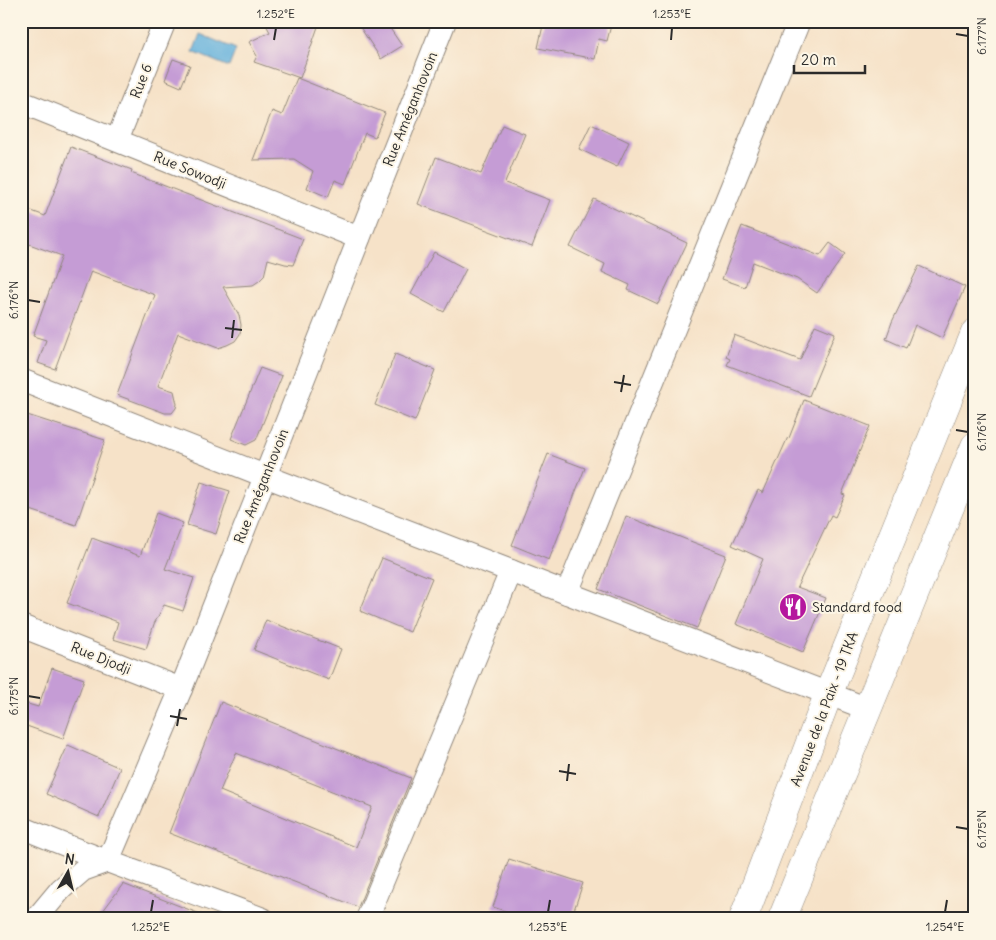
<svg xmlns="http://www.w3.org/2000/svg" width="996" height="940" font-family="Delius,sans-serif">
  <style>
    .water { fill: #62b0dc; stroke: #466e84 }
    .building { fill: #c59cd5; fill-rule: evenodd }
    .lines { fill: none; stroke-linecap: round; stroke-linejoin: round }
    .minor-casing { stroke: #90867a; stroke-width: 24 }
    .secondary-casing { stroke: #90867a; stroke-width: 29 }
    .minor { stroke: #fff; stroke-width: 22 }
    .secondary { stroke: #fff; stroke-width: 28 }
    .ticks { fill: none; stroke: #2b2b2b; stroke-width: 2 }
    .labels { text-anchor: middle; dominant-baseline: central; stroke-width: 4; stroke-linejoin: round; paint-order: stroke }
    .street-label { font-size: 14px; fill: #2b2b2b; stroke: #fcf5e5 }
    .poi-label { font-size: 14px; fill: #2b2b2b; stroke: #fcf5e5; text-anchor: start }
    .neatline { fill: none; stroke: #2b2b2b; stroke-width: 2 }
    .ticks-label { font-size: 12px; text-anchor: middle; fill: #2b2b2b }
  </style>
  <rect width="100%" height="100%" fill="#fcf5e5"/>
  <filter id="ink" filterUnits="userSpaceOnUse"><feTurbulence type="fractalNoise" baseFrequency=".02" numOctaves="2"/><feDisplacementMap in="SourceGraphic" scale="10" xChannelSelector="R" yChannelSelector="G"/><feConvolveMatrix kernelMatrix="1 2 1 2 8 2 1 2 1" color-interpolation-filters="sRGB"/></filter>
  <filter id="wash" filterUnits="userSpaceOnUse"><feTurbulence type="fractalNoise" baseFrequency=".0096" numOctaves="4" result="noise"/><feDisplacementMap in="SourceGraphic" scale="20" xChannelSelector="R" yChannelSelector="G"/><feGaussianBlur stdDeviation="1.12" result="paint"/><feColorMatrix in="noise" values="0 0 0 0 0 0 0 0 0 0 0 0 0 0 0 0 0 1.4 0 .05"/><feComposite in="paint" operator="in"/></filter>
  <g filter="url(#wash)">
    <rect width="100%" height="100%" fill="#f6e2c8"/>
    <polygon class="water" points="200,34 236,49 229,67 193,52"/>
    <g id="blocks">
      <g class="building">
        <polygon points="264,21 320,21 300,78 254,62 257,56 249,42 270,32"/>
        <polygon points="356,21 385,21 402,46 381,59"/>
        <polygon points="544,21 612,21 607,41 599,39 595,59 538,48"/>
        <polygon points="173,59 190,65 181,87 165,80"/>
        <polygon points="297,78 385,113 375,137 365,133 345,184 335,180 328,197 307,188 313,171 294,159 253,160 272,111 282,115"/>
        <polygon points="591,124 629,142 617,167 579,149"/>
        <polygon points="502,125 525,134 505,183 550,200 532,247 418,204 436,157 481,174"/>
        <polygon points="71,147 132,170 131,173 303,239 293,265 285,264 268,259 264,276 259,281 253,285 223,287 239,315 241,325 240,334 235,341 227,345 218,348 178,333 158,386 174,391 177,404 176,408 172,413 165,413 117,395 155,295 91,271 55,369 38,363 46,340 33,336 62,256 21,241 21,207 45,216"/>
        <polygon points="594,199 687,243 658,304 628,290 630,285 602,272 605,264 570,247"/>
        <polygon points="742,226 820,256 830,243 845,254 817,293 797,279 753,262 745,287 722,279"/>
        <polygon points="434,252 466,269 444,312 411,294"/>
        <polygon points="919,266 965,287 942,338 915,325 906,348 886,339 892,322"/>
        <polygon points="815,325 835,333 809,396 727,365 730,359 726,357 734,335 800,360"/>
        <polygon points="395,354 435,370 415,421 375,405"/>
        <polygon points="260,368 282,376 256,440 246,445 231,439"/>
        <polygon points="804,400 870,426 842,494 845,495 835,517 831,515 797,587 826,598 803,652 736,624 763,559 732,545 758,490 763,493 788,437 789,438"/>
        <polygon points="21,413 105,440 76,525 21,507"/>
        <polygon points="548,454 585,468 549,560 512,545"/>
        <polygon points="201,482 230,491 216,534 187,525"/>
        <polygon points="156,513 183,523 165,569 194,578 183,611 164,605 154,624 146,649 113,639 118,622 67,603 92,538 140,556"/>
        <polygon points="626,516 726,555 697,628 598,589"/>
        <polygon points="382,558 432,578 410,632 360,611"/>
        <polygon points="266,620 341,649 329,680 254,650"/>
        <polygon points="52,668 84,679 63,739 21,724 21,702 38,707"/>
        <path d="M221,702L411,778L358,907L169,833ZM236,753L372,807L356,847L220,791Z"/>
        <polygon points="68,745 120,768 99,817 46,794"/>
        <polygon points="509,859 583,883 571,919 529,919 493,907"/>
        <polygon points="123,884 208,917 208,919 97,919"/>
      </g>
    </g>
  </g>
  <g filter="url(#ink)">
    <use href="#blocks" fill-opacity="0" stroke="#90867a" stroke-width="1"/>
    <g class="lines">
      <defs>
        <g id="minor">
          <polyline points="21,102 359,238"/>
          <polyline points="117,140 165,21"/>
          <polyline points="21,380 265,476 511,571 567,593 868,709"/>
          <polyline points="567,593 799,21"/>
          <polyline points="21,626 181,689"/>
          <path d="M21,827C101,861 183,888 263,919"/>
          <polyline points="36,919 61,889 83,870 108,861 181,689 445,21"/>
          <polyline points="367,919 511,571"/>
        </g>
        <g id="secondary">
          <polyline points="743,919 828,695 975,333"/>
          <polyline points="782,919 975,446"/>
        </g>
      </defs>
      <use href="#minor" class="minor-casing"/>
      <use href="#secondary" class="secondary-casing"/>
      <use href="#minor" class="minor"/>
      <use href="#secondary" class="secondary"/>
    </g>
  </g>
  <path class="ticks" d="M956,34L968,36M274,40L276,28M671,40L672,28M28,300L40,302M225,328L242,330M232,338L234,320M614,382L631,385M621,392L624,375M956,430L968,432M28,696L40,698M170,716L187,719M177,726L180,709M559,771L576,774M567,781L569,764M956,827L968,829M151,912L153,900M548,912L550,900M945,912L947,900"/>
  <defs>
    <symbol id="restaurant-disc" viewBox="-11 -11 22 22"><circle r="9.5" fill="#b5179e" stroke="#fcf5e5"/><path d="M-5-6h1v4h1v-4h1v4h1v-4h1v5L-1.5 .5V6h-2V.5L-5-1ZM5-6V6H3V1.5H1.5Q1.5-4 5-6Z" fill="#fff"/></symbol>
  </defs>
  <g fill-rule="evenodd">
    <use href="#restaurant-disc" x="777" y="591" width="32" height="32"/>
  </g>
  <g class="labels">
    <g class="street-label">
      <text transform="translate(141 81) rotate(-68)">Rue 6</text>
      <text transform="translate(410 109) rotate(-68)">Rue Améganhovoin</text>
      <text transform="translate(190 170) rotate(22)">Rue Sowodji</text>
      <text transform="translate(261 486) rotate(-68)">Rue Améganhovoin</text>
      <text transform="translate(101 658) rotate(22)">Rue Djodji</text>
      <text transform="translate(824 709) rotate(-69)">Avenue de la Paix - 19 TKA</text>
    </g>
    <g class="poi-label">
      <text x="812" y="607">Standard food</text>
    </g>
  </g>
  <rect width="996" height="940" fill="none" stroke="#fcf5e5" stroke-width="55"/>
  <g transform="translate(68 872) rotate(8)" stroke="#fcf5e5" stroke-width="4" paint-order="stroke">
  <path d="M0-4L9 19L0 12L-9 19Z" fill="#2b2b2b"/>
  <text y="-8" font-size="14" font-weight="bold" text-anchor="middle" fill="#2b2b2b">N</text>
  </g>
  <path d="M794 65v8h71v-8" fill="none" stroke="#2b2b2b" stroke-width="2.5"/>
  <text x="801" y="65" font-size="15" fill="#2b2b2b" stroke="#fcf5e5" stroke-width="4" paint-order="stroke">20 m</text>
  <rect x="28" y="28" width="940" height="884" class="neatline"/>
  <g class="ticks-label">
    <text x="276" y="18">1.252°E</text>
    <text x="672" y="18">1.253°E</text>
    <text transform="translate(982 36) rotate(-90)" y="4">6.177°N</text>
    <text transform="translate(14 300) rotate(-90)" y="4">6.176°N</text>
    <text transform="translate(982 432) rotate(-90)" y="4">6.176°N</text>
    <text transform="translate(14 696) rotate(-90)" y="4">6.175°N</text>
    <text transform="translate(982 829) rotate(-90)" y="4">6.175°N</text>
    <text x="151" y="931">1.252°E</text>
    <text x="548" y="931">1.253°E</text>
    <text x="945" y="931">1.254°E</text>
  </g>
</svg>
